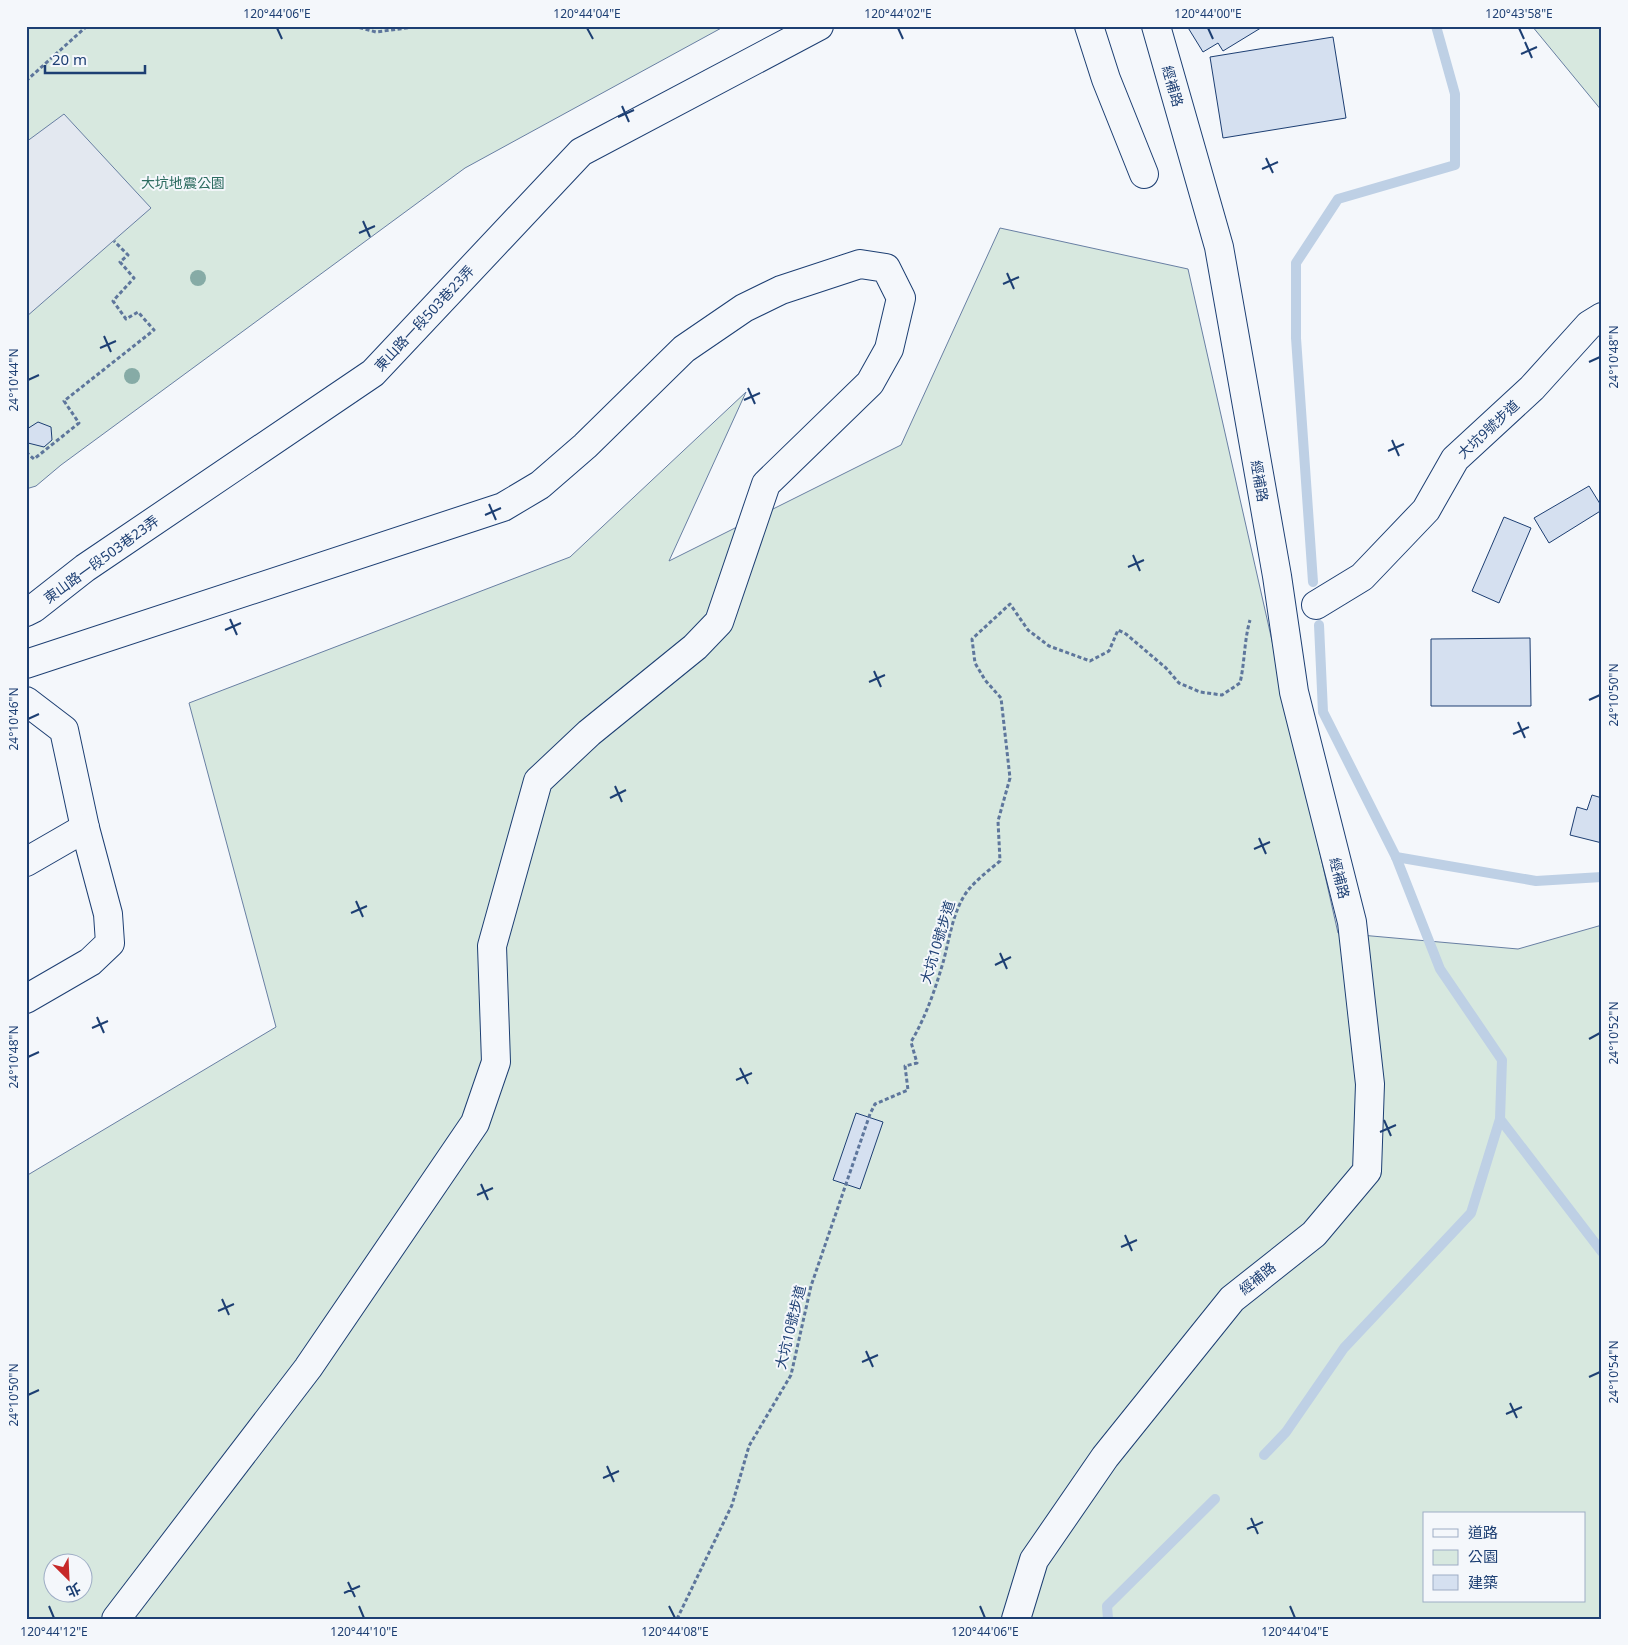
<svg xmlns="http://www.w3.org/2000/svg" width="1628" height="1645" font-family="'Noto Sans','Noto Sans TC',sans-serif">
  <style>
    .green { fill: #d7e8df; stroke: #687fa3; fill-rule: evenodd }
    .parking { fill: #e3e8f0; stroke: #687fa3 }
    .lines { fill: none; stroke-linecap: round; stroke-linejoin: round }
    .stream { stroke: #bed0e5; stroke-width: 10 }
    .building { fill: #d5e0f0; stroke: #1d3f73 }
    .minor-casing { stroke: #1d3f73; stroke-width: 30 }
    .path { stroke: #5e769c; stroke-width: 3; stroke-dasharray: 4 2.5; stroke-linecap: butt }
    .minor { stroke: #f4f7fb; stroke-width: 28 }
    .tree { fill: #86aba6 }
    .ticks { fill: none; stroke: #1d3f73; stroke-width: 2 }
    .labels { text-anchor: middle; dominant-baseline: central; stroke-width: 4; stroke-linejoin: round; paint-order: stroke }
    .street-label { font-size: 14px; fill: #1d3f73; stroke: #f4f7fb }
    .park-label { font-size: 14px; fill: #2c6c60; stroke: #f4f7fb }
    .neatline { fill: none; stroke: #1d3f73; stroke-width: 2 }
    .ticks-label { font-size: 12px; text-anchor: middle; fill: #1d3f73 }
  </style>
  <rect width="100%" height="100%" fill="#f4f7fb"/>
  <g class="green">
    <polygon points="26,26 725,26 465,168 61,465 36,486 26,489"/>
    <polygon points="1532,26 1602,26 1602,111"/>
    <path d="M1000,228L1188,269L1338,933L1518,949L1602,925V1619H26V1176L276,1027L189,703L570,557L746,392L669,561L901,445ZM1424,1514H1584V1601H1424ZM52,1562H82V1592H52Z"/>
  </g>
  <polygon class="parking" points="64,114 151,208 26,317 26,142"/>
  <g class="lines">
    <g class="stream">
      <polyline points="1313,582 1296,338 1296,263 1338,199 1455,165 1455,94 1436,26"/>
      <polyline points="1396,857 1536,881 1602,877"/>
      <polyline points="1500,1119 1602,1252"/>
      <polyline points="1264,1455 1286,1432 1344,1348 1471,1213 1500,1119 1502,1060 1440,969 1396,857 1323,712 1319,625"/>
      <polyline points="1108,1619 1107,1606 1215,1499"/>
    </g>
  </g>
  <g class="building">
    <polygon points="1187,26 1264,26 1223,51 1218,43 1203,52"/>
    <polygon points="1333,37 1346,118 1223,138 1210,57"/>
    <polygon points="38,422 51,427 52,440 44,447 28,443 27,429"/>
    <polygon points="1589,486 1602,507 1602,510 1549,543 1534,518"/>
    <polygon points="1504,517 1531,528 1499,603 1472,591"/>
    <polygon points="1530,638 1531,706 1431,706 1431,639"/>
    <polygon points="1592,795 1602,798 1602,843 1570,835 1577,807 1587,810"/>
    <polygon points="856,1113 883,1122 860,1189 833,1180"/>
  </g>
  <g class="lines">
    <defs>
      <g id="minor">
        <polyline points="1089,26 1106,79 1144,174"/>
        <polyline points="1316,605 1362,577 1426,510 1455,459 1532,388 1589,325 1602,317"/>
        <polyline points="26,612 34,608 85,568 373,373 581,152 819,26"/>
        <polyline points="26,664 503,507 540,485 585,446 684,349 744,308 781,290 860,264 886,268 901,298 889,349 870,383 766,484 719,622 695,647 589,733 538,781 492,946 496,1062 475,1123 308,1368 116,1619"/>
        <polyline points="26,701 64,730 85,828 108,914 110,943 90,962 26,999"/>
        <polyline points="26,862 85,828"/>
        <polyline points="1016,1619 1034,1560 1105,1457 1232,1299 1314,1234 1367,1171 1370,1084 1352,922 1294,692 1277,576 1219,247 1156,26"/>
      </g>
    </defs>
    <use href="#minor" class="minor-casing"/>
    <g class="path">
      <polyline points="353,26 376,32 422,26"/>
      <polyline points="26,81 87,26"/>
      <polyline points="26,452 34,459 79,423 64,401 154,330 138,312 126,319 113,301 134,278 120,262 128,255 114,241"/>
      <path d="M677,1619L732,1505L749,1446L791,1375L811,1286L870,1114L875,1104L908,1090L905,1066L917,1063L911,1042C925,1018 934,993 942,966C949,943 951,918 964,896C971,884 988,871 1000,861L998,821L1010,778L1001,698L985,680L975,663L972,639L1010,604L1028,630L1049,646L1090,661L1109,651L1118,630L1126,634L1166,668L1179,683L1200,692L1222,695L1240,683C1245,661 1244,641 1250,620"/>
    </g>
    <use href="#minor" class="minor"/>
  </g>
  <g class="tree">
    <circle cx="198" cy="278" r="8"/>
    <circle cx="132" cy="376" r="8"/>
  </g>
  <path class="ticks" d="M277,28L282,39M587,28L593,39M898,28L903,39M1208,28L1213,39M1519,28L1524,39M1525,42L1532,58M1521,54L1537,47M622,106L629,122M618,117L634,110M1266,158L1273,173M1262,169L1278,162M363,221L370,237M359,233L375,226M1007,273L1014,289M1003,284L1019,277M104,336L111,352M100,348L116,341M1589,362L1600,357M28,380L39,375M748,388L755,404M744,400L760,393M1392,440L1399,456M1388,451L1404,444M489,504L496,520M485,515L501,508M1133,555L1140,571M1128,567L1144,560M230,619L237,635M225,630L241,623M874,671L881,687M869,682L885,675M1589,700L1600,695M28,719L39,714M1518,722L1525,738M1513,734L1529,727M615,786L622,802M610,798L626,790M1259,838L1266,854M1254,849L1270,842M356,901L363,917M351,913L367,906M1000,953L1007,969M995,965L1011,957M97,1017L104,1033M92,1028L108,1021M1589,1039L1600,1033M28,1057L39,1052M740,1068L748,1084M736,1080L752,1073M1384,1120L1391,1136M1380,1132L1396,1125M481,1184L488,1200M477,1195L493,1188M1125,1235L1132,1251M1121,1247L1137,1240M222,1299L229,1315M218,1311L234,1304M866,1351L873,1367M862,1362L878,1355M1589,1377L1600,1372M28,1395L39,1390M1510,1403L1517,1418M1506,1414L1522,1407M607,1466L614,1482M603,1478L619,1471M1251,1518L1258,1534M1247,1529L1263,1522M348,1582L355,1597M344,1593L360,1586M49,1606L54,1618M359,1606L364,1618M669,1606L675,1618M980,1606L985,1618M1290,1606L1295,1618"/>
  <g class="labels">
    <g class="street-label">
      <text transform="translate(1173 86) rotate(74)">經補路</text>
      <text transform="translate(424 318) rotate(-47)">東山路一段503巷23弄</text>
      <text transform="translate(1488 429) rotate(-43)">大坑9號步道</text>
      <text transform="translate(1260 481) rotate(80)">經補路</text>
      <text transform="translate(101 559) rotate(-36)">東山路一段503巷23弄</text>
      <text transform="translate(1340 878) rotate(76)">經補路</text>
      <text transform="translate(937 942) rotate(-73)">大坑10號步道</text>
      <text transform="translate(1257 1278) rotate(-39)">經補路</text>
      <text transform="translate(790 1327) rotate(-76)">大坑10號步道</text>
    </g>
    <g class="park-label">
      <text x="183" y="182">大坑地震公園</text>
    </g>
  </g>
  <rect width="1628" height="1645" fill="none" stroke="#f4f7fb" stroke-width="55"/>
  <rect x="1423" y="1512" width="162" height="90" fill="#f4f7fb" stroke="#9eadc5"/>
  <rect x="1433" y="1529" width="25" height="8" fill="#f4f7fb" stroke="#9eadc5"/>
  <text x="1468" y="1538" font-size="15" fill="#1d3f73">道路</text>
  <rect x="1433" y="1550" width="25" height="15" fill="#d7e8df" stroke="#9eadc5"/>
  <text x="1468" y="1562" font-size="15" fill="#1d3f73">公園</text>
  <rect x="1433" y="1575" width="25" height="15" fill="#d5e0f0" stroke="#9eadc5"/>
  <text x="1468" y="1588" font-size="15" fill="#1d3f73">建築</text>
  <g transform="translate(68 1578) rotate(156)"><circle r="24" fill="#f4f7fb" stroke="#9eadc5"/>
  <path d="M0-4L9 19L0 12L-9 19Z" fill="#c62828"/>
  <text y="-8" font-size="14" font-weight="bold" text-anchor="middle" fill="#1d3f73">北</text>
  </g>
  <path d="M45 65v8h100v-8" fill="none" stroke="#1d3f73" stroke-width="2.5"/>
  <text x="52" y="65" font-size="15" fill="#1d3f73" stroke="#f4f7fb" stroke-width="4" paint-order="stroke">20 m</text>
  <rect x="28" y="28" width="1572" height="1590" class="neatline"/>
  <g class="ticks-label">
    <text x="277" y="18">120°44'06"E</text>
    <text x="587" y="18">120°44'04"E</text>
    <text x="898" y="18">120°44'02"E</text>
    <text x="1208" y="18">120°44'00"E</text>
    <text x="1519" y="18">120°43'58"E</text>
    <text transform="translate(1614 357) rotate(-90)" y="4">24°10'48"N</text>
    <text transform="translate(14 380) rotate(-90)" y="4">24°10'44"N</text>
    <text transform="translate(1614 695) rotate(-90)" y="4">24°10'50"N</text>
    <text transform="translate(14 719) rotate(-90)" y="4">24°10'46"N</text>
    <text transform="translate(1614 1033) rotate(-90)" y="4">24°10'52"N</text>
    <text transform="translate(14 1057) rotate(-90)" y="4">24°10'48"N</text>
    <text transform="translate(1614 1372) rotate(-90)" y="4">24°10'54"N</text>
    <text transform="translate(14 1395) rotate(-90)" y="4">24°10'50"N</text>
    <text x="54" y="1636">120°44'12"E</text>
    <text x="364" y="1636">120°44'10"E</text>
    <text x="675" y="1636">120°44'08"E</text>
    <text x="985" y="1636">120°44'06"E</text>
    <text x="1295" y="1636">120°44'04"E</text>
  </g>
</svg>
